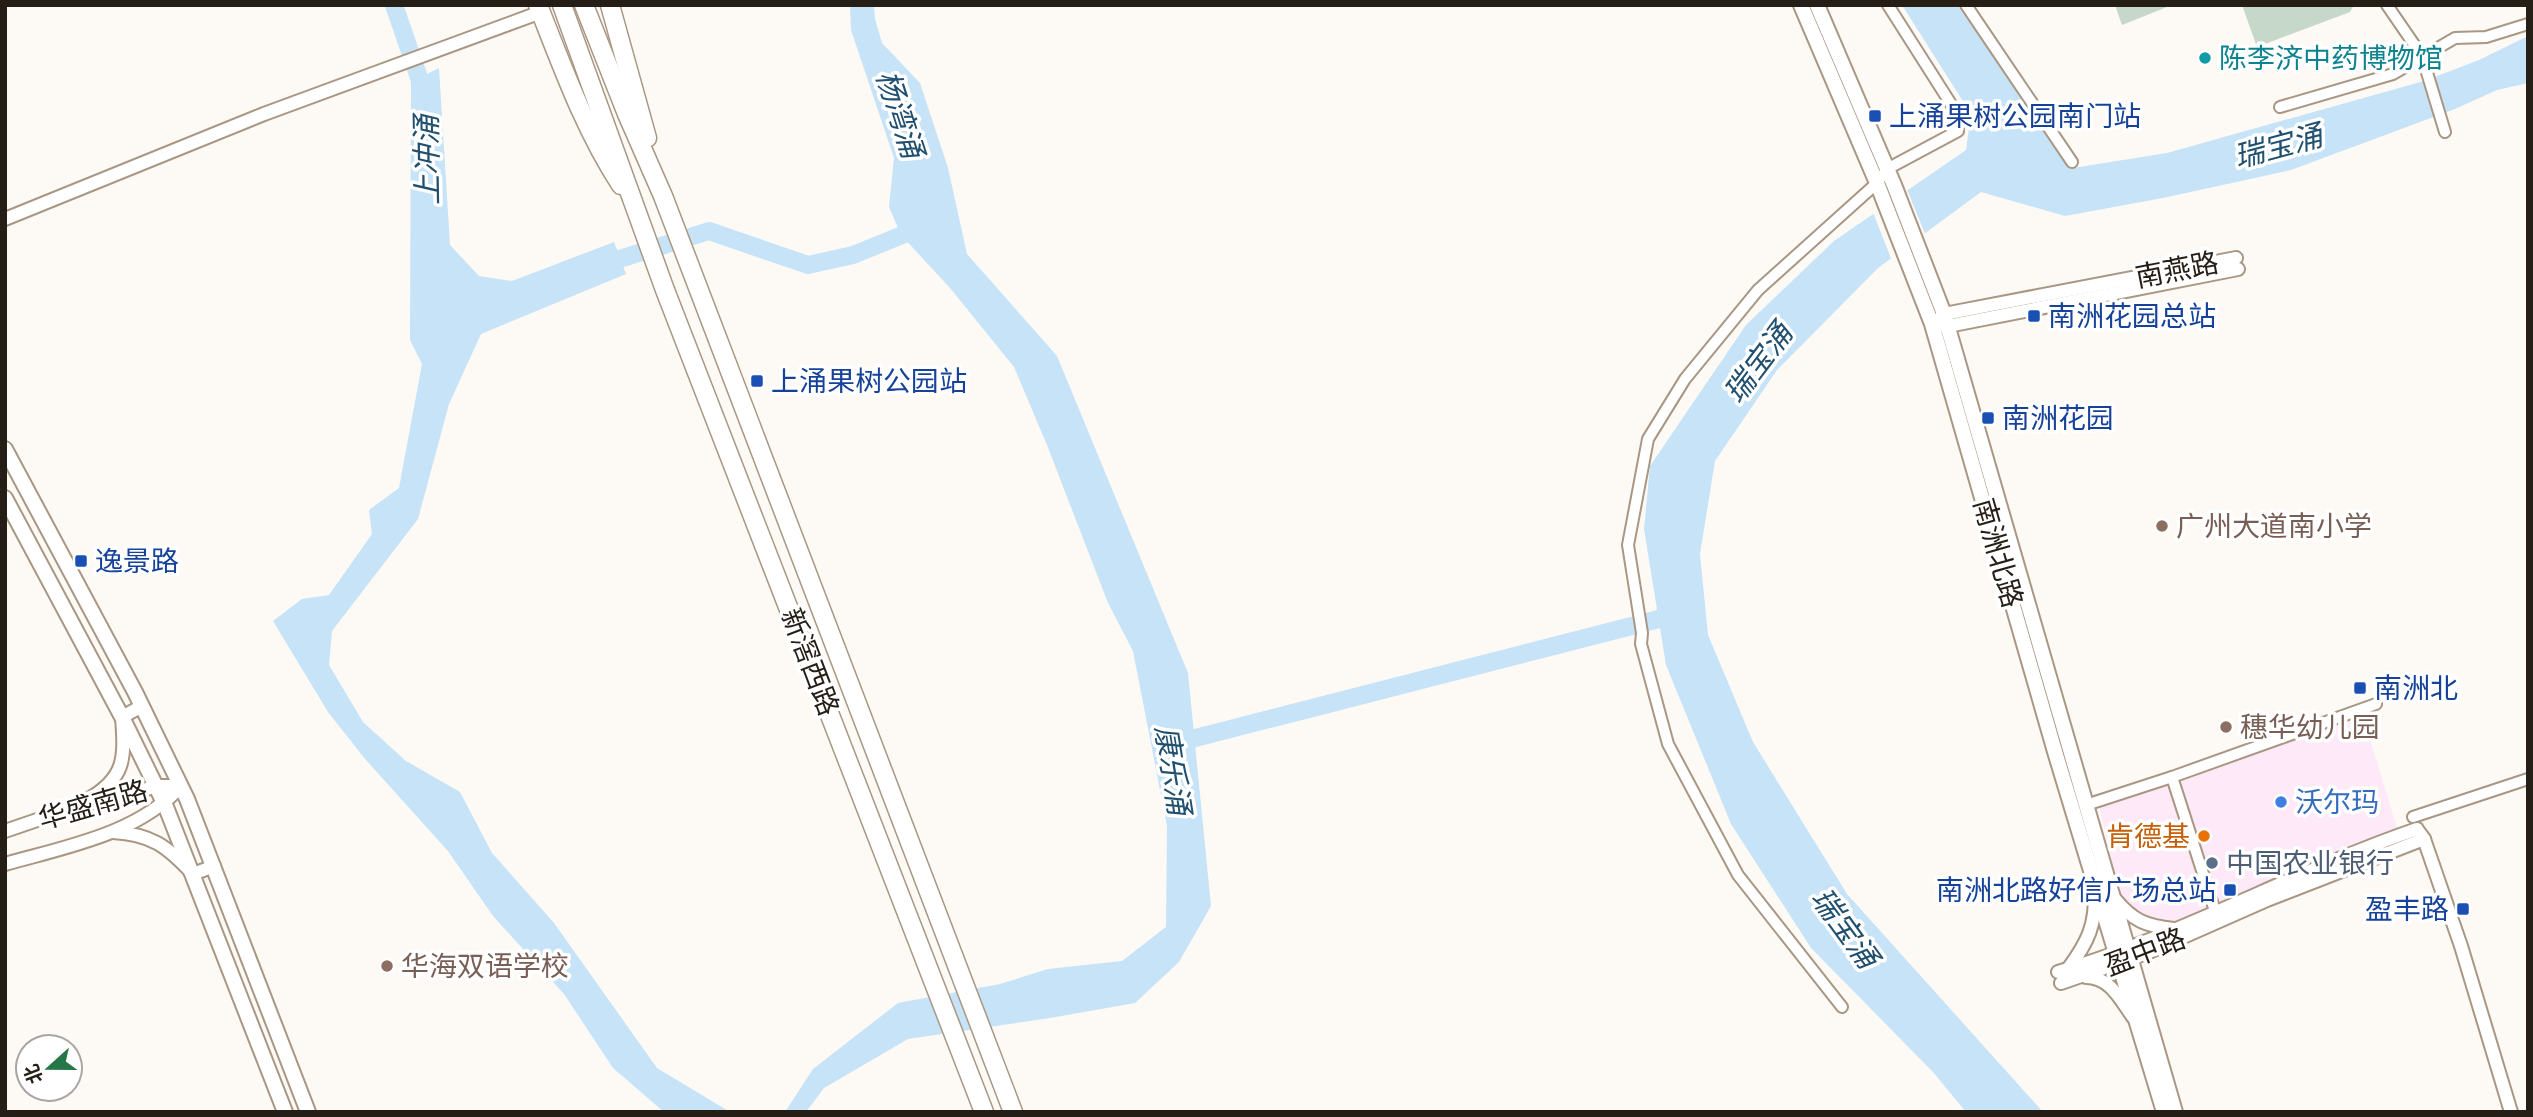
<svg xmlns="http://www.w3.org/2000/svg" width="2533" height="1117" font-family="Jost,'Noto Sans SC',sans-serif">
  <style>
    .commercial { fill: #fee9f8 }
    .green { fill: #c5d8ca }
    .water { fill: #c6e3f8 }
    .pier { fill: #fdf9f5 }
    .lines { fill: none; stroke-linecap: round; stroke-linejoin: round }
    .river { stroke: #c6e3f8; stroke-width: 18 }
    .minor-casing { stroke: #a99783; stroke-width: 14 }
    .tertiary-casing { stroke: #a99783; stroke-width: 16 }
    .secondary-casing { stroke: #a99783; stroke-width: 18 }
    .trunk-casing { stroke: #a99783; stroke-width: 21 }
    .minor { stroke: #fff; stroke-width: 10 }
    .tertiary { stroke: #fff; stroke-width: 12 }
    .secondary { stroke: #fff; stroke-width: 14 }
    .trunk { stroke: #fff; stroke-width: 18 }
    .culture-dot { fill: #0f9aa8; stroke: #fff; stroke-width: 2.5 }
    .transit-dot { fill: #1a4fb4; stroke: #fff; stroke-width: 2.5 }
    .education-dot { fill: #8d6e63; stroke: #fff; stroke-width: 2.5 }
    .shop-dot { fill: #3f7fe0; stroke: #fff; stroke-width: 2.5 }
    .food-dot { fill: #e8710a; stroke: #fff; stroke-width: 2.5 }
    .service-dot { fill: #5c6f8a; stroke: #fff; stroke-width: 2.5 }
    .labels { text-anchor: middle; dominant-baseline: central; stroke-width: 7; stroke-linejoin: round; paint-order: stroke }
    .culture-label { font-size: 28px; fill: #0d838f; stroke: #fff; text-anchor: start }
    .transit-label { font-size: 28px; fill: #164399; stroke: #fff; text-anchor: start }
    .street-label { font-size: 28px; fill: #251e16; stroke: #fff }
    .education-label { font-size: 28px; fill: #785e54; stroke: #fff; text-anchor: start }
    .shop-label { font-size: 28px; fill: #366cbe; stroke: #fff; text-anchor: start }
    .food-label { font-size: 28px; fill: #c56008; stroke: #fff; text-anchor: end }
    .service-label { font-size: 28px; fill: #4e5e75; stroke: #fff; text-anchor: start }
    .water-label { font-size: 30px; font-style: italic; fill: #21506f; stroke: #fff }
  </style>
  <rect width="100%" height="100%" fill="#fdf9f5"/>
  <polygon class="commercial" points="2363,716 2397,828 2170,924 2149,920 2132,909 2118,891 2099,806"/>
  <g class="green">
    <polygon points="2115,5 2172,5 2122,25"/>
    <polygon points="2242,5 2354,5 2350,12 2257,47"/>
  </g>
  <g class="water">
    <polygon points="850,5 874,5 875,19 882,43 920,83 948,168 967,254 1057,356 1188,673 1211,906 1179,962 1135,1003 1050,1018 908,1039 824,1088 806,1112 785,1112 813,1069 898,1003 1000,984 1048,969 1122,961 1166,927 1167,826 1133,651 1108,603 1047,445 1014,367 950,288 901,235 889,207 894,158 851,30"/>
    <polygon points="1902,5 1957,5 2073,168 2167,153 2424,81 2479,60 2528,36 2528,83 2497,90 2455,109 2291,170 2163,198 2065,216 1981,192 1878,268 1777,370 1715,461 1700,554 1708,635 1753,742 1847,894 2043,1112 1966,1112 1933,1072 1811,948 1731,824 1666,665 1644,529 1650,466 1746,325 1834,241 1966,150 1971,114"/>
    <polygon points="439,68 450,245 479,276 512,281 614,242 626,274 481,334 449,404 418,519 332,631 329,665 363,722 406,761 460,792 492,853 554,923 657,1068 730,1112 664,1112 613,1068 564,994 493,916 448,851 366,760 328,712 273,621 302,599 329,595 372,534 369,510 399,488 422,364 410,340 411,82"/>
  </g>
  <polygon class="pier" points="1906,187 1926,236 1892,261 1872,210"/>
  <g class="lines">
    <g class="river">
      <polyline points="394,5 426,98"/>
      <polyline points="597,266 709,231 808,265 853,255 922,227"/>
      <polyline points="1172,744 1659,619 1677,606"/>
    </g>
    <defs>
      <g id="minor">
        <polyline points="1966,5 2072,162"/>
        <polyline points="2387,5 2422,56 2445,132"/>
        <polyline points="2280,107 2393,74 2455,38 2486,37 2528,24"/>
        <polyline points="2172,777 2215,911"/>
        <polyline points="2086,805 2172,777 2376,704"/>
        <polyline points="2413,817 2528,779"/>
        <polyline points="1842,1007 1738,875 1668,744 1641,644 1642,633 1628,545 1648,439 1685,379 1758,290 1877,183 1887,169 1958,131 1958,115 1888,5"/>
      </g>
      <g id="tertiary">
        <polyline points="5,219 264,114 541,12"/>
        <polyline points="1938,320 1944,314 2236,258"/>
        <polyline points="1939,325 1948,326 2238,269"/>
        <path d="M87,800C126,778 125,758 122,717L142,706"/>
        <polyline points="5,831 78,806 116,798 157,786 181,786"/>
        <path d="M113,832C151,834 167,846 193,874L214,866"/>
        <polyline points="2419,832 2424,839 2461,946 2511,1112"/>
        <path d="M5,864C65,847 138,834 181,786"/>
        <path d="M2115,899C2133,921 2146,926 2174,929"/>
        <path d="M2068,969C2088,942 2096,925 2095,891"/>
        <path d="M2058,972C2182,935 2295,871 2417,829"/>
        <path d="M2086,977C2110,977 2120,999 2133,1017"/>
        <polyline points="2061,983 2147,953 2267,900 2424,839"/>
      </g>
      <g id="secondary">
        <polyline points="1801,5 1877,183 1932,324 2056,755 2164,1112"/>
        <polyline points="1817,5 1894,185 1944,314 2175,1112"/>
        <polyline points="5,449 135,692 187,799 308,1112"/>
        <polyline points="5,498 122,717 166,807 285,1112"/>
      </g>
      <g id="trunk">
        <path d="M538,5C562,66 585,130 621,185"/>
        <polyline points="562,5 665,290 984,1112"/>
        <polyline points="584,5 627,114 663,196 1013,1112"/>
        <polyline points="610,5 647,138"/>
      </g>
    </defs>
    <use href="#minor" class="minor-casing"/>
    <use href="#tertiary" class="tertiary-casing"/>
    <use href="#secondary" class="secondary-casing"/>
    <use href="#trunk" class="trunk-casing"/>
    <use href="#minor" class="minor"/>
    <use href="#tertiary" class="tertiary"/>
    <use href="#secondary" class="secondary"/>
    <use href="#trunk" class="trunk"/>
  </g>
  <circle class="culture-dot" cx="2205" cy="58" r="7"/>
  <g class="transit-dot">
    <rect x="1868" y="109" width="14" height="14" rx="3.5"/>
    <rect x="2027" y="309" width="14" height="14" rx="3.5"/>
    <rect x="750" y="374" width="14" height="14" rx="3.5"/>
    <rect x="1981" y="411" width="14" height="14" rx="3.5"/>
    <rect x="74" y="554" width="14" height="14" rx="3.5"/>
    <rect x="2353" y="681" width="14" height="14" rx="3.5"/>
    <rect x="2223" y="883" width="14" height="14" rx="3.5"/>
    <rect x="2456" y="902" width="14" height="14" rx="3.5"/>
  </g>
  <g class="education-dot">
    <circle cx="2162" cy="526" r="7"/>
    <circle cx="2226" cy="727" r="7"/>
    <circle cx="387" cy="966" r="7"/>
  </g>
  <circle class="shop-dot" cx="2281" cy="802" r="7"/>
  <circle class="food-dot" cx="2204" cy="836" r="7"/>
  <circle class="service-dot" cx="2212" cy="863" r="7"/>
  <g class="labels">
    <g class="culture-label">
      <text x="2219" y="58">陈李济中药博物馆</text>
    </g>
    <g class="transit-label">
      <text x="1889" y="116">上涌果树公园南门站</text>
      <text x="2048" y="316">南洲花园总站</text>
      <text x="771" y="381">上涌果树公园站</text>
      <text x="2002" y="418">南洲花园</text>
      <text x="95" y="561">逸景路</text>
      <text x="2374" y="688">南洲北</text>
      <text x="2216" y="890" text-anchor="end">南洲北路好信广场总站</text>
      <text x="2449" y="909" text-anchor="end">盈丰路</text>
    </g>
    <g class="street-label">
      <text transform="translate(2177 270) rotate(-11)">南燕路</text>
      <text transform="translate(1998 553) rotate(74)">南洲北路</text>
      <text transform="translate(810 662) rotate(69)">新滘西路</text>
      <text transform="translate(93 805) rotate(-16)">华盛南路</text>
      <text transform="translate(2145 952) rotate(-21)">盈中路</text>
    </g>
    <g class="education-label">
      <text x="2176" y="526">广州大道南小学</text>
      <text x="2240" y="727">穗华幼儿园</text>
      <text x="401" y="966">华海双语学校</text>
    </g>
    <g class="shop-label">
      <text x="2295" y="802">沃尔玛</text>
    </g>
    <g class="food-label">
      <text x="2190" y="836">肯德基</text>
    </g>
    <g class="service-label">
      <text x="2226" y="863">中国农业银行</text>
    </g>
    <g class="water-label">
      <text transform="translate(900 114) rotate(72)">杨湾涌</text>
      <text transform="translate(2278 146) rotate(-15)">瑞宝涌</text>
      <text transform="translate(427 160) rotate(-91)">上冲涌</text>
      <text transform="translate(1758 363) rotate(-53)">瑞宝涌</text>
      <text transform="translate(1173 770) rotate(81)">康乐涌</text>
      <text transform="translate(1845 928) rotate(54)">瑞宝涌</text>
    </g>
  </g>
  <rect width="2533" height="1117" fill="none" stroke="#251e16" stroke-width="14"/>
  <g transform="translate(49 1068) rotate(249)"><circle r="33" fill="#ffffff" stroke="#a8a5a2" stroke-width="2"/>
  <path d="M0-5L12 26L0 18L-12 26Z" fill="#257748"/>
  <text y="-10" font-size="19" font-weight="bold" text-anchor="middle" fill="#251e16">北</text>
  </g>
</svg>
